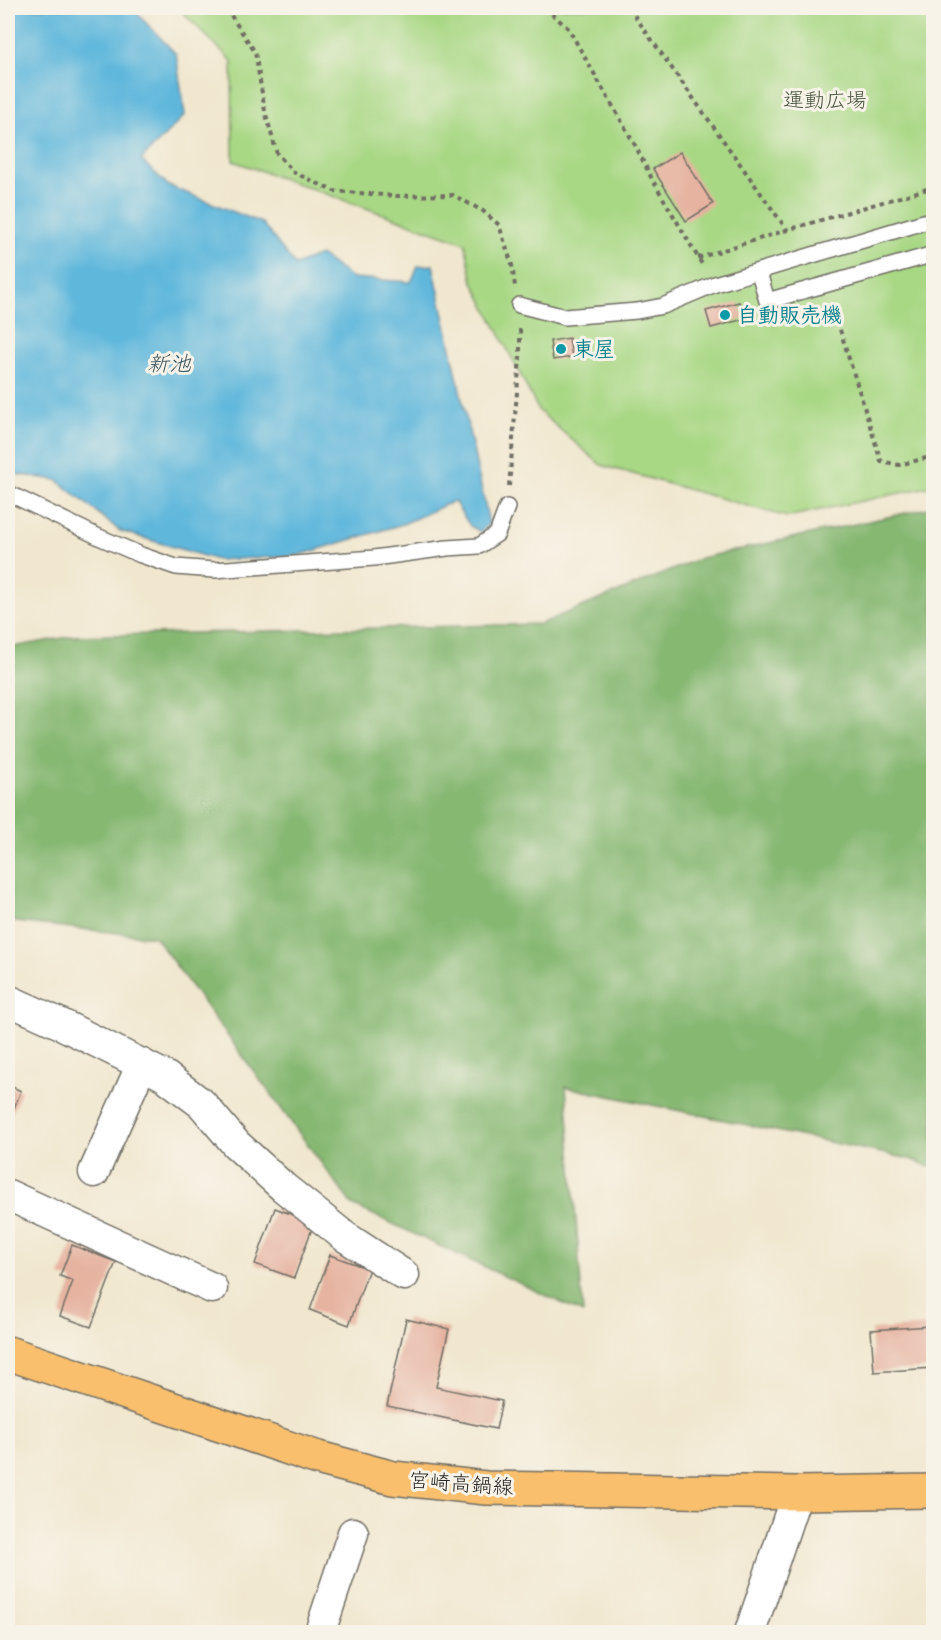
<svg xmlns="http://www.w3.org/2000/svg" width="941" height="1640" font-family="Pangolin,'Klee One',sans-serif">
  <style>
    .green { fill: #a9d885; stroke: #6a8258; stroke-width: 1.5 }
    .forest { fill: #86b872; stroke: #58724e; stroke-width: 1.5 }
    .water { fill: #5fb7dc; stroke: #457184; stroke-width: 1.5 }
    .building { fill: #e6b3a0 }
    .lines { fill: none; stroke-linecap: round; stroke-linejoin: round }
    .lane-casing { stroke: #706d64; stroke-width: 18 }
    .street-casing { stroke: #706d64; stroke-width: 33 }
    .primary-casing { stroke: #706d64; stroke-width: 36 }
    .path { stroke: #706d64; stroke-width: 4; stroke-dasharray: 4.5 4.5; stroke-linecap: butt }
    .lane { stroke: #fff; stroke-width: 15 }
    .street { stroke: #fff; stroke-width: 30 }
    .primary { stroke: #f9bf6d; stroke-width: 33 }
    .culture-dot { fill: #0f9aa8; stroke: #f7f3e8; stroke-width: 2 }
    .labels { text-anchor: middle; dominant-baseline: central; stroke-width: 6; stroke-linejoin: round; paint-order: stroke }
    .park-label { font-size: 21px; fill: #4a5642; stroke: #f7f3e8 }
    .culture-label { font-size: 21px; font-weight: bold; fill: #0d838f; stroke: #f7f3e8; text-anchor: start }
    .street-label { font-size: 21px; fill: #2b2b2b; stroke: #f7f3e8 }
    .water-label { font-size: 22px; font-style: italic; fill: #3b5560; stroke: #f7f3e8 }
  </style>
  <rect width="100%" height="100%" fill="#f7f3e8"/>
  <filter id="ink" filterUnits="userSpaceOnUse"><feTurbulence type="fractalNoise" baseFrequency=".0167" numOctaves="2"/><feDisplacementMap in="SourceGraphic" scale="12" xChannelSelector="R" yChannelSelector="G"/><feConvolveMatrix kernelMatrix="1 2 1 2 8 2 1 2 1" color-interpolation-filters="sRGB"/></filter>
  <filter id="wash" filterUnits="userSpaceOnUse"><feTurbulence type="fractalNoise" baseFrequency=".008" numOctaves="4" result="noise"/><feDisplacementMap in="SourceGraphic" scale="24" xChannelSelector="R" yChannelSelector="G"/><feGaussianBlur stdDeviation="1.35" result="paint"/><feColorMatrix in="noise" values="0 0 0 0 0 0 0 0 0 0 0 0 0 0 0 0 0 1.4 0 .05"/><feComposite in="paint" operator="in"/></filter>
  <g filter="url(#wash)">
    <rect width="100%" height="100%" fill="#f1e7cf"/>
    <polygon class="green" points="178,8 933,8 933,486 787,517 601,465 539,411 473,282 465,243 233,161 232,61"/>
    <polygon class="forest" points="933,507 933,1168 910,1159 566,1087 583,1313 352,1205 155,937 8,921 8,648 74,636 540,624 701,558"/>
    <polygon class="water" points="8,8 132,8 176,54 185,115 141,160 169,186 262,223 295,265 320,255 352,278 411,282 418,266 433,265 489,523 481,532 470,526 454,501 403,524 296,556 217,560 120,531 57,480 8,473"/>
    <g id="blocks">
      <g class="building">
        <polygon points="680,152 713,204 686,221 653,169"/>
        <polygon points="739,302 744,319 711,328 706,311"/>
        <polygon points="569,338 572,357 553,360 550,341"/>
        <polygon points="8,1085 21,1091 8,1123"/>
        <polygon points="275,1208 314,1223 294,1278 255,1264"/>
        <polygon points="72,1245 116,1262 91,1327 60,1316 73,1281 60,1276"/>
        <polygon points="330,1255 369,1269 349,1325 310,1310"/>
        <polygon points="406,1319 449,1329 436,1387 502,1401 496,1429 387,1406"/>
        <polygon points="930,1326 933,1368 874,1372 871,1330"/>
      </g>
    </g>
  </g>
  <g filter="url(#ink)">
    <use href="#blocks" fill-opacity="0" stroke="#706d64" stroke-width="1.5"/>
    <g class="lines">
      <defs>
        <g id="lane">
          <polyline points="759,272 767,301 934,254"/>
          <polyline points="519,305 565,317 637,311 663,306 715,284 934,219"/>
          <polyline points="8,493 99,537 141,555 176,567 214,570 374,558 447,548 479,546 497,534 507,507"/>
        </g>
        <g id="street">
          <polyline points="8,1000 59,1023 165,1076 202,1104 236,1144 283,1187 344,1236 404,1275"/>
          <polyline points="94,1172 142,1064"/>
          <polyline points="8,1195 212,1288"/>
          <polyline points="320,1632 353,1533"/>
          <polyline points="750,1632 797,1493"/>
        </g>
        <polyline id="primary" points="8,1353 318,1458 393,1478 486,1488 797,1493 934,1491"/>
      </defs>
      <use href="#lane" class="lane-casing"/>
      <use href="#street" class="street-casing"/>
      <use href="#primary" class="primary-casing"/>
      <g class="path">
        <polyline points="226,8 255,52 265,111 277,154 295,173 334,191 396,196 453,195 483,211 499,225 512,265 515,286"/>
        <polyline points="545,8 568,28 635,145 652,179 703,266"/>
        <polyline points="629,8 787,230 934,187"/>
        <polyline points="698,258 787,230"/>
        <polyline points="832,304 881,461 899,465 934,456"/>
        <polyline points="509,486 520,357 520,329"/>
      </g>
      <use href="#lane" class="lane"/>
      <use href="#street" class="street"/>
      <use href="#primary" class="primary"/>
    </g>
  </g>
  <g class="culture-dot">
    <circle cx="725" cy="315" r="6"/>
    <circle cx="561" cy="349" r="6"/>
  </g>
  <g class="labels">
    <g class="park-label">
      <text x="825" y="100">運動広場</text>
    </g>
    <g class="culture-label">
      <text x="737" y="315">自動販売機</text>
      <text x="573" y="349">東屋</text>
    </g>
    <g class="street-label">
      <text transform="translate(461 1484) rotate(4)">宮崎高鍋線</text>
    </g>
    <g class="water-label">
      <text x="169" y="364">新池</text>
    </g>
  </g>
  <rect width="941" height="1640" fill="none" stroke="#f7f3e8" stroke-width="30"/>
</svg>
